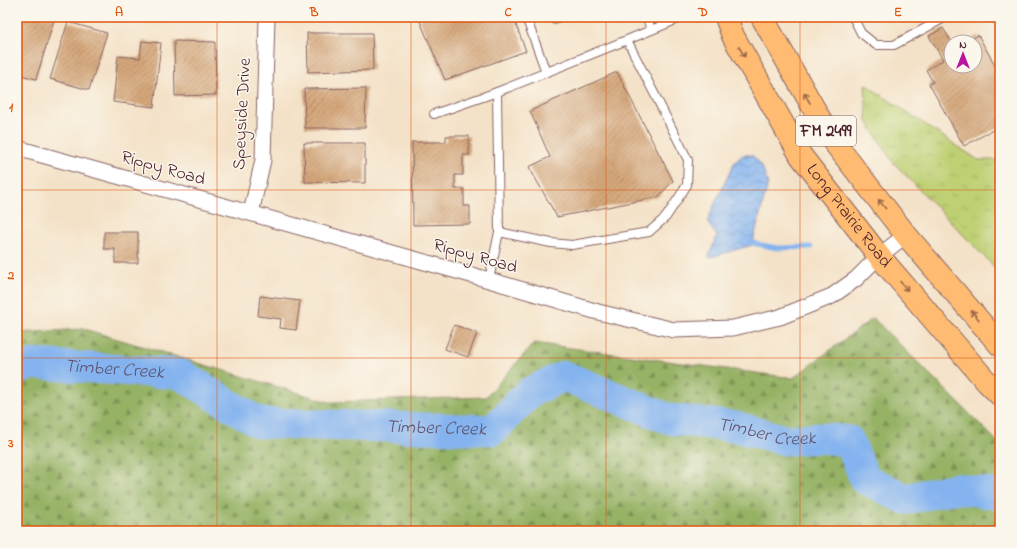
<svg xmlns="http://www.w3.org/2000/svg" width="1017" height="548" font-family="'Indie Flower',sans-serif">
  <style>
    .forest { fill: url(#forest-firs); stroke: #706848 }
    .park { fill: url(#park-tufts); stroke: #84784f }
    .water { fill: url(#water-waves); stroke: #67698d }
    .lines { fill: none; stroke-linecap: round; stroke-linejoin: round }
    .stream { stroke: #84b3ef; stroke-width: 5 }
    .river { stroke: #84b3ef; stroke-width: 31 }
    .building { fill: url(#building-hatch) }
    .service-casing { stroke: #866362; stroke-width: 10 }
    .minor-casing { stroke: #866362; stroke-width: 17 }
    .primary-casing { stroke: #866362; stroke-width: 24 }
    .service { stroke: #fff; stroke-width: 8 }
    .minor { stroke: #fff; stroke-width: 15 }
    .primary { stroke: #febb71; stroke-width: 22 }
    .oneway { stroke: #9b654a }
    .grid { fill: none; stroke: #e0560e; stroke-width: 1; stroke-opacity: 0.55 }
    .labels { text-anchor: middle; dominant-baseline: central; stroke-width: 3; stroke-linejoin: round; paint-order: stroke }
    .shield { fill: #fbf7ec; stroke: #7f6065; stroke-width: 1 }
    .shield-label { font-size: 17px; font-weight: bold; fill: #4a1f2b }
    .street-label { font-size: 18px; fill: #4a1f2b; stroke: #fbf7ec }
    .water-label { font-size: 19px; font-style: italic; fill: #5e5370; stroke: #fbf7ec }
    .neatline { fill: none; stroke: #e0560e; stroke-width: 1.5 }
    .grid-label { font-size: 13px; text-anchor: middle; font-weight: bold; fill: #e0560e }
  </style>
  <defs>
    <pattern id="forest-firs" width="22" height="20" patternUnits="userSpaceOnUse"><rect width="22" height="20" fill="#96b265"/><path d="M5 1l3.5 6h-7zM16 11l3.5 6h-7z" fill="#7c9053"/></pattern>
    <pattern id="park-tufts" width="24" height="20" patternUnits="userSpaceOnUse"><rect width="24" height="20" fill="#bed073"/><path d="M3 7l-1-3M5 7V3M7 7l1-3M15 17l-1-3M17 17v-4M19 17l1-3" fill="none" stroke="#a5b264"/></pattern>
    <pattern id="water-waves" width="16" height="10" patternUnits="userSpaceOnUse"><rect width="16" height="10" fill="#84b3ef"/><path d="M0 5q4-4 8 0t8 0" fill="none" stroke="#6e91c2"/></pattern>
    <pattern id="building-hatch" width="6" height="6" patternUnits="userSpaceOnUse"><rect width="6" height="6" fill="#d5a77b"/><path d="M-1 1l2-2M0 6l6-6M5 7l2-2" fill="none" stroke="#af8765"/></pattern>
  </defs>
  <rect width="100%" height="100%" fill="#fbf7ec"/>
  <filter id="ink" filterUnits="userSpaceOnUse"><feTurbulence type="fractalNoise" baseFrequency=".025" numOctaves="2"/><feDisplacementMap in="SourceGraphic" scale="8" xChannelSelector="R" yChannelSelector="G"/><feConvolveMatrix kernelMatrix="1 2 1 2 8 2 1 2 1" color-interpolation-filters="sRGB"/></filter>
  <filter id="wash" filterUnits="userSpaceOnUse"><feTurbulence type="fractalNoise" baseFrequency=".012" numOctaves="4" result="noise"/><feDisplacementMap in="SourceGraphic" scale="16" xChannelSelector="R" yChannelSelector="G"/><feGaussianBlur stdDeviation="0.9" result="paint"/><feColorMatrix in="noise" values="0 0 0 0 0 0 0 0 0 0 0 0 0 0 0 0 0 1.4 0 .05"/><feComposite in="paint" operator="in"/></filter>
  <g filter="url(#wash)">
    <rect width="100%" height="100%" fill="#f4e2c8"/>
    <polygon class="forest" points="873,318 1000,444 1000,531 17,531 17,333 84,329 329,402 486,397 534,343 793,378"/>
    <polygon class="park" points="865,84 978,160 1000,160 1000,273 893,162 867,121"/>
    <polygon class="water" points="743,155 752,155 762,166 768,184 752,245 708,258 717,236 707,222 716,201 734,163"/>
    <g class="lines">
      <polyline class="stream" points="752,243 777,248 811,247"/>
      <path class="river" id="s1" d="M17,369L34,364L180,374L259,423L493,430L530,392L564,376L669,419L737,427L785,440L823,438L849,441L865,479L906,499L956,488L1000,495"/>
    </g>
    <g id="blocks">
      <g class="building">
        <polygon points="17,17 55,17 36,79 17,74"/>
        <polygon points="426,17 513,17 526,51 445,80 419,19"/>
        <polygon points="550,17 575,17 552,24"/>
        <polygon points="68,22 107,33 89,90 50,79"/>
        <polygon points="943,28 951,41 951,66 975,66 975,42 967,42 978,35 1000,74 1000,126 964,146 929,84 933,82 926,70 943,60 929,36"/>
        <polygon points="307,33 372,33 373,70 308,72"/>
        <polygon points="142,41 161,43 154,107 113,102 118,56 140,58"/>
        <polygon points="174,41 215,42 216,95 175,96"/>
        <polygon points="617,72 673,181 658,197 557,217 529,167 550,157 530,111"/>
        <polygon points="366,88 365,128 305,128 304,89"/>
        <polygon points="446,136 469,136 469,155 463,155 463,175 455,175 455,189 464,189 464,206 470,206 470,224 413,225 412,142 446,142"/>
        <polygon points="304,143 365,143 365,183 305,182"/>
        <polygon points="104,232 138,232 138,263 115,263 115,249 104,249"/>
        <polygon points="260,296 300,301 296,330 280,328 281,319 258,316"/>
        <polygon points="454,325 477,333 468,357 445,349"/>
      </g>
    </g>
  </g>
  <g filter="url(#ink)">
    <use href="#blocks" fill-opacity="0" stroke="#866362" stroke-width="1"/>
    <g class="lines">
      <defs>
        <g id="service">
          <polyline points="526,17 546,72"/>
          <polyline points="647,17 651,30"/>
          <polyline points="853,17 861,33 876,45 894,45 946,17"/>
          <polyline points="999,17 1000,19"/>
          <polyline points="434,114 497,92"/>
          <polyline points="499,232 497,92 627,40"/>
          <polyline points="489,280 499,232 551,243 572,245 649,232 666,217 687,185 688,160 627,40 683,17"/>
        </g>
        <g id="minor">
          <polyline points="17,148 489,280 598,312 674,330 733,328 780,317 832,296 856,279 879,256 906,235"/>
          <polyline points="251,213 263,160 267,17"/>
        </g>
        <g id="primary">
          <path id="s2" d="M726,17L733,36L801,156L879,256L987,382L1000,395"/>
          <polyline points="762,17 830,137 906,235 1000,345"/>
        </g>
      </defs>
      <use href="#service" class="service-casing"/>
      <use href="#minor" class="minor-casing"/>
      <use href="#primary" class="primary-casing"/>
      <use href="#service" class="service"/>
      <use href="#minor" class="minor"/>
      <use href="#primary" class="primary"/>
    </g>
    <defs><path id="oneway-shaft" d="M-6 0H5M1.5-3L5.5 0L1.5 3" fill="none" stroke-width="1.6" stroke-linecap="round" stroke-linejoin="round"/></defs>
    <g class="oneway">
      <use href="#oneway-shaft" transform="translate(742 52) rotate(60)"/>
      <use href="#oneway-shaft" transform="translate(807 98) rotate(-120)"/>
      <use href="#oneway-shaft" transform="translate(882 204) rotate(-128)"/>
      <use href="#oneway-shaft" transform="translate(904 286) rotate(49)"/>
      <use href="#oneway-shaft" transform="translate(975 315) rotate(-130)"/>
    </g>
  </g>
  <path class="grid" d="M217,17V531M411,17V531M606,17V531M800,17V531M17,190H1000M17,358H1000"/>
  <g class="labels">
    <rect class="shield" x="796" y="116" width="60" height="30" rx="3"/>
    <g class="shield-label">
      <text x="826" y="131">FM 2499</text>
    </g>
    <g class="street-label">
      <text transform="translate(243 114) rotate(-87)">Speyside Drive</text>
      <text transform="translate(163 169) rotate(16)">Rippy Road</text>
      <text stroke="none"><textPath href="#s2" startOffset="235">Long Prairie Road</textPath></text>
      <text transform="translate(475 257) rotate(16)">Rippy Road</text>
    </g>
    <g class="water-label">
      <text stroke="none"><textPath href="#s1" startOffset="98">Timber Creek</textPath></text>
      <text stroke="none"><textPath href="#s1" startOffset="434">Timber Creek</textPath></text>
      <text stroke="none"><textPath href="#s1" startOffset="794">Timber Creek</textPath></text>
    </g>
  </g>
  <rect width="1017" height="548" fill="none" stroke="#fbf7ec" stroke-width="44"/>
  <g transform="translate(963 54)"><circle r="19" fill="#fbf7ec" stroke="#b4a19f"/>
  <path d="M0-3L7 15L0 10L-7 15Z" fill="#b5179e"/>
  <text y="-6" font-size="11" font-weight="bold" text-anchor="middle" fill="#4a1f2b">N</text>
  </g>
  <rect x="22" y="22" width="973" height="504" class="neatline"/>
  <g class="grid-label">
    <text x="119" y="16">A</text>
    <text x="314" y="16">B</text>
    <text x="508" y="16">C</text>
    <text x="703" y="16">D</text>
    <text x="898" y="16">E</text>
    <text x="11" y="111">1</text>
    <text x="11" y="279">2</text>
    <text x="11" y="447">3</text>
  </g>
</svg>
